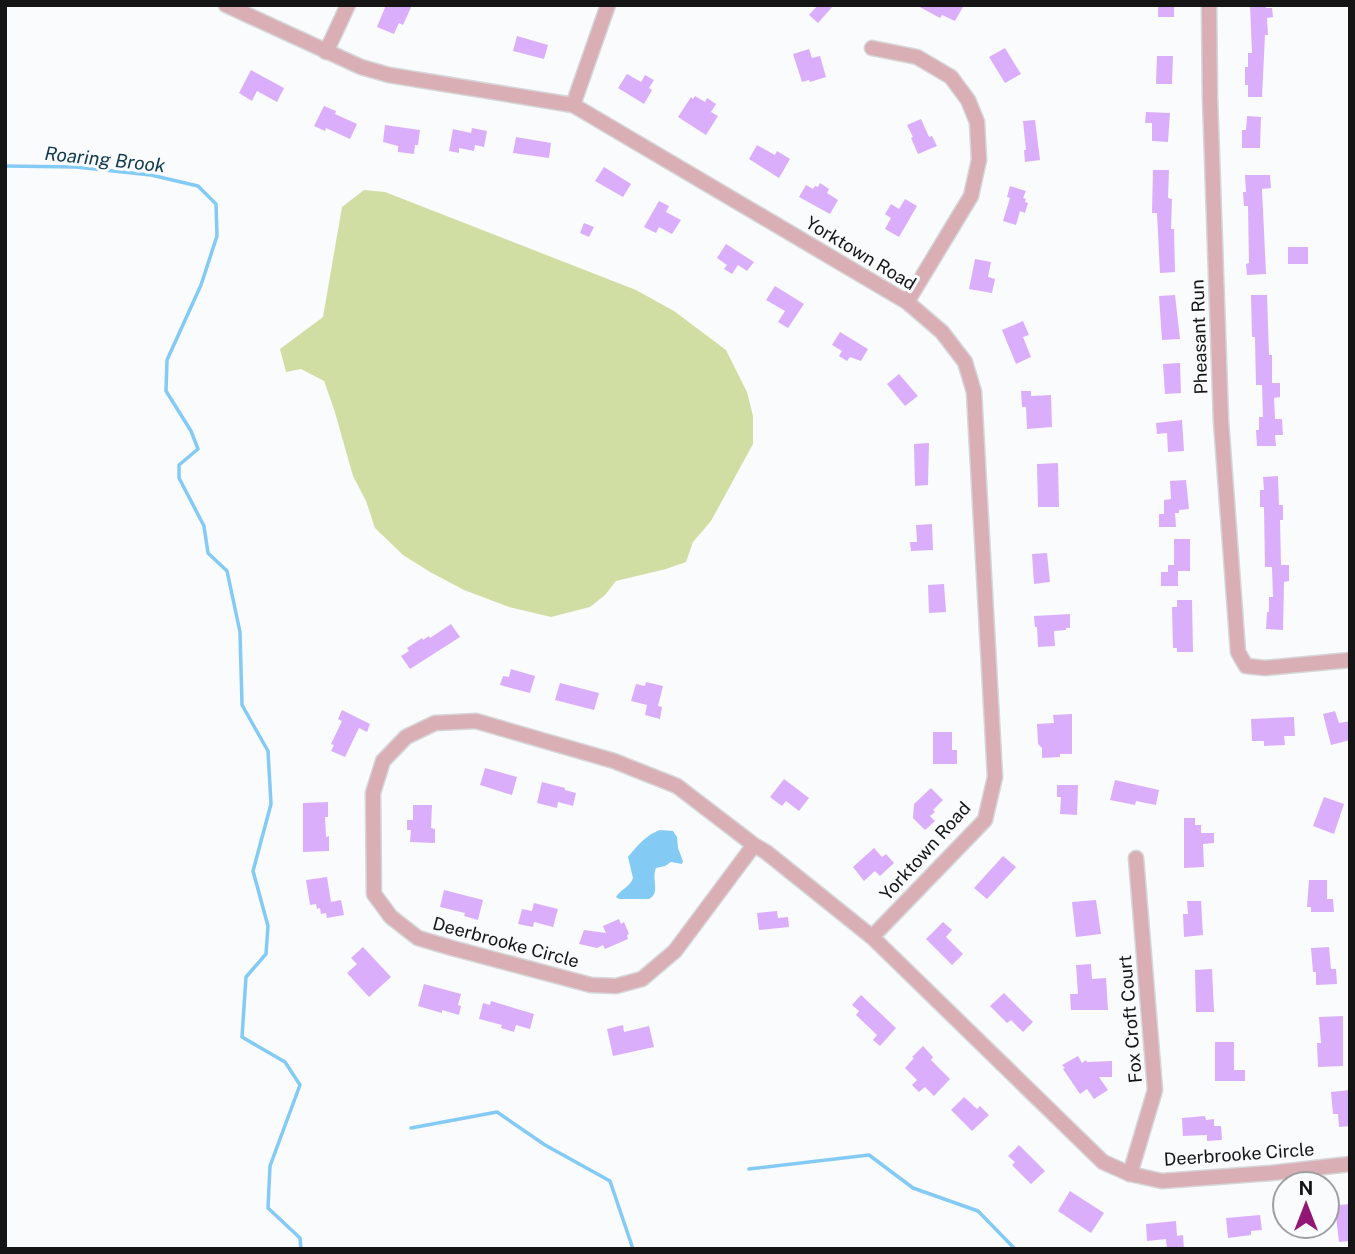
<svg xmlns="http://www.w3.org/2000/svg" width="1355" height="1254" font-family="'Public Sans',sans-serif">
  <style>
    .green { fill: #d1dea3 }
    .water { fill: #83caf5 }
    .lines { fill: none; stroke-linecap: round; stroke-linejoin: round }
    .stream { stroke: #83caf5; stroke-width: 3.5 }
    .building { fill: #dbaefc }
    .minor-casing { stroke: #d5d6d8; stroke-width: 17 }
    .minor { stroke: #daaeb5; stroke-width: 14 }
    .labels { text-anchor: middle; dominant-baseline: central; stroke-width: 6; stroke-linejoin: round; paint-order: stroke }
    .street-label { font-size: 18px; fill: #151516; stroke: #fafbfd }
    .water-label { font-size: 19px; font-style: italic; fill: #10394f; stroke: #fafbfd }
  </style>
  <rect width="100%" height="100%" fill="#fafbfd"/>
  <polygon class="green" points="364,190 385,192 636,290 674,311 726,350 747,392 753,416 753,444 711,521 693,542 686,562 666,569 616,581 605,595 590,607 551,617 509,607 464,590 430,572 403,555 375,528 366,501 353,476 334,409 324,381 301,369 286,372 280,349 323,317 342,207"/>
  <path class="water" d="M660,830L673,831L677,837L678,848L683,861L682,864L671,862L665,866L656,868C651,879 661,893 649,899H619L616,897C621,889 630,887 633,878L628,857C636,847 647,834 660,830Z"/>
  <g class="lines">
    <g class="stream">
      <polyline points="5,166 76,167 151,175 198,186 216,204 217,236 201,285 167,360 166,391 191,431 198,449 179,465 179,478 204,526 208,553 227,571 240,632 242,705 268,751 271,804 253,871 268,926 266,954 246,977 242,1037 285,1062 300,1085 270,1166 268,1208 300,1238 301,1249"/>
      <polyline points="411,1128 497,1112 545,1145 610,1181 633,1249"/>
      <polyline points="749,1169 869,1155 913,1188 978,1211 1015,1249"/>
    </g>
  </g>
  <g class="building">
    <polygon points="386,5 412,5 403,25 399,23 394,34 377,27"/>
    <polygon points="818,5 834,5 818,23 809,15"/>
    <polygon points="916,5 964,5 955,21 942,15 940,18"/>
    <rect x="1158" y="5" width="16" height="12"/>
    <polygon points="1250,5 1266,5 1266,8 1272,8 1273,17 1267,18 1268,35 1265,35 1262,97 1248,97 1248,85 1245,85 1245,67 1248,67 1248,53 1252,53"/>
    <polygon points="517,36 548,45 544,59 513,51"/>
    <polygon points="1005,48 1021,74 1005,83 989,57"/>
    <polygon points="809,49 812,58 820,56 826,77 810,82 809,80 802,82 793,54"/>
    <polygon points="1157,56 1173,56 1172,84 1156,84"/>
    <polygon points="251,70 284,88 277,102 257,91 252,101 239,93"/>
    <polygon points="627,74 641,82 645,75 654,80 649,88 652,90 644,104 618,88"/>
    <polygon points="695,96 705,102 707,98 716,104 711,112 718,116 706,135 678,117 691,97 693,99"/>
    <polygon points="324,106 336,111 335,114 357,124 350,139 326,128 325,131 314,126"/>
    <polygon points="1146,112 1170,113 1168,142 1152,141 1152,123 1145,123"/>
    <polygon points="1247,116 1261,117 1260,148 1242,148 1242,130 1246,130"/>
    <polygon points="921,119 929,137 932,136 937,146 918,154 911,138 913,137 907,125"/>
    <polygon points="1035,120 1040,160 1025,162 1024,150 1026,150 1023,121"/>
    <polygon points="385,125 420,130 418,145 415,145 414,154 398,152 398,146 383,142"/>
    <polygon points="472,128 487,131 484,147 475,145 474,151 459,148 459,153 449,151 453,129 471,133"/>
    <polygon points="516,137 551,143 549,158 513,153"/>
    <polygon points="757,145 775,155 777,151 790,159 779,178 749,159"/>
    <polygon points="604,167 631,184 623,197 595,181"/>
    <polygon points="1153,170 1169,170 1168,198 1172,199 1171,229 1174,229 1175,272 1160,273 1157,213 1152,213"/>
    <polygon points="1245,175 1270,175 1271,188 1262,189 1266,274 1247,275 1246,264 1249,263 1248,206 1244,206 1243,192 1246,192"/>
    <polygon points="820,183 829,189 827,193 838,200 830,214 799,197 806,185 813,189 815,186 818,187"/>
    <polygon points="1010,186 1026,191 1023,198 1026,199 1025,202 1028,203 1025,213 1020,211 1016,225 1003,221 1010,198 1007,197"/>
    <polygon points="905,199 917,206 899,237 885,229 891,218 885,214 891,204 899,209"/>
    <polygon points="659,201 669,206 666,212 681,220 672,234 659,227 656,233 644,227"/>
    <polygon points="584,223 594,227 589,237 580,233"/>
    <polygon points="726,244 754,262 747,271 738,265 732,274 724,269 727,265 717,258"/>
    <rect x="1288" y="247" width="20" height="17"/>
    <polygon points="975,259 991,262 988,277 995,279 992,293 969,289"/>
    <polygon points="775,286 804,304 788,328 778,322 785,311 766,300"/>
    <polygon points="1175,295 1180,339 1162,340 1159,296"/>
    <polygon points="1251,295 1267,295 1269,355 1272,355 1272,383 1280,383 1280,397 1274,398 1275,419 1282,419 1283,435 1275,435 1276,446 1257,446 1256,430 1259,430 1259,417 1263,417 1262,385 1256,385 1255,337 1252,337"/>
    <polygon points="1023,321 1029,335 1023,337 1031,357 1016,364 1002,330"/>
    <polygon points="840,332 868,349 861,361 850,357 847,361 839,356 842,351 832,345"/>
    <polygon points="1180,363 1181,393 1165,394 1163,364"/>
    <polygon points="899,374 918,396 905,406 887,384"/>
    <polygon points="1021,391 1031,391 1031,396 1051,395 1052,427 1027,429 1026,407 1022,407"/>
    <polygon points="1182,420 1184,451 1168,452 1167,433 1157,434 1156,423"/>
    <polygon points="929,443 928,485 915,486 914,444"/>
    <polygon points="1058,463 1059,507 1038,507 1037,464"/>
    <polygon points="1278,476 1279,505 1283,505 1283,520 1280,520 1281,565 1289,565 1289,581 1284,582 1283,630 1266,629 1267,612 1269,612 1269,597 1273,597 1272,567 1265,567 1264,507 1260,507 1260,490 1264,490 1263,477"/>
    <polygon points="1186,480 1189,509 1179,510 1179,513 1175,513 1176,527 1159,527 1159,514 1164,514 1164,500 1171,499 1170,481"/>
    <polygon points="932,524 933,550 911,551 910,542 917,542 916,525"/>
    <polygon points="1174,539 1190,539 1190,571 1178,571 1178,586 1161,586 1161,572 1168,572 1168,565 1174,565"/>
    <polygon points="1047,553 1050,582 1034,584 1032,554"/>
    <polygon points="944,584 946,612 929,613 928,585"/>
    <polygon points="1177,600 1192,600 1193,652 1177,652 1177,648 1173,648 1172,607 1177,607"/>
    <polygon points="1070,614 1070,628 1066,628 1066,630 1054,631 1055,646 1038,647 1037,627 1035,627 1034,616"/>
    <polygon points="451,624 460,637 410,669 401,656 409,651 407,648 422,638 423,640 429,636 430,638"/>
    <polygon points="511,669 535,676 530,693 500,685 503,676 509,677"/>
    <polygon points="646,682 663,686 658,706 662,707 660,719 645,715 647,705 631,701 636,684 645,686"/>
    <polygon points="560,683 599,693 594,710 555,700"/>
    <polygon points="342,710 370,724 367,732 359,728 345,757 331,751 334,745 331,744 342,721 338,719"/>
    <polygon points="1335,711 1339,723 1350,721 1350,740 1331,745 1323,714"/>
    <polygon points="1072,714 1072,754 1060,754 1060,757 1042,758 1042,748 1038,744 1037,724 1054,723 1053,715"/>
    <polygon points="1294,717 1295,736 1284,736 1285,745 1264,746 1264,741 1252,741 1251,719"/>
    <polygon points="933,732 952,732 952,750 957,750 957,764 933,764"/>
    <polygon points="485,768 517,777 512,795 480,785"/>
    <polygon points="784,779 809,798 799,811 786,801 782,806 770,797"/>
    <polygon points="1115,780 1159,790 1156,805 1136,801 1135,805 1110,800"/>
    <polygon points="542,782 565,788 565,790 576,793 573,806 558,802 557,808 537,803"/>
    <polygon points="1057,785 1078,785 1077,815 1060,814 1061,797 1057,797"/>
    <polygon points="931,788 943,800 933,810 935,812 930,816 935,821 925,830 913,818 914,804"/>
    <polygon points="1324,797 1344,804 1334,834 1313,826"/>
    <polygon points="328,802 328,817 325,817 326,837 329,836 329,851 303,852 303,803"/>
    <polygon points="413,805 432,805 431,828 435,829 435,843 410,842 411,830 407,830 407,820 413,820"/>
    <polygon points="1184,818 1195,818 1195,825 1201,825 1201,833 1214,833 1214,843 1203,844 1204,867 1184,868"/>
    <polygon points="874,848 882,857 886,854 894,863 880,876 875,871 864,881 853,867"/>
    <polygon points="1003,856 1016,867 987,899 974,888"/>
    <polygon points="327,877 331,902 341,900 344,915 327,918 326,913 321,914 320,908 317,909 316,904 310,905 306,880"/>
    <polygon points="1309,880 1327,880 1327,899 1333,899 1334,912 1311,912 1311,907 1307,907"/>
    <polygon points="444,890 483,900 478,920 464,916 465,913 440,907"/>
    <polygon points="1096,900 1101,934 1076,937 1072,902"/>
    <polygon points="1187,901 1201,901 1203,935 1184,937 1183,914 1188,914"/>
    <polygon points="534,903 558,909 553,927 534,922 533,927 518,924 522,909 532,911"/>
    <polygon points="777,911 778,918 788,917 789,927 759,930 757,913"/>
    <polygon points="619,919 621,924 624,922 629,934 627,935 628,939 605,949 603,945 597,948 579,944 584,930 606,933 603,926"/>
    <polygon points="943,922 952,930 946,937 963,954 952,965 926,939"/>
    <polygon points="363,947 391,977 369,997 347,973 357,964 351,958"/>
    <polygon points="1329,947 1331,969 1336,969 1337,984 1316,985 1316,972 1313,972 1311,948"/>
    <polygon points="1091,964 1092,979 1106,978 1108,1010 1071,1010 1070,994 1078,994 1076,965"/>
    <polygon points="1212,969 1214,1012 1196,1012 1195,970"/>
    <polygon points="424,984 461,994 458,1005 461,1006 459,1015 442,1010 442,1013 418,1006"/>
    <polygon points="1004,993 1033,1022 1023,1032 1011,1020 1007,1023 990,1006"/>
    <polygon points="861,995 896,1028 880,1046 873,1040 877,1035 856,1015 859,1011 852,1005"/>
    <polygon points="491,1001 534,1014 530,1029 516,1025 514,1032 501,1028 502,1025 479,1019 483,1003 490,1005"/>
    <polygon points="1343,1016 1343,1066 1318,1067 1317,1043 1321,1043 1319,1017"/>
    <polygon points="623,1025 624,1032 649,1026 654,1047 613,1056 607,1029"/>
    <polygon points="1215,1042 1234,1042 1234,1070 1245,1070 1245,1081 1215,1081"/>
    <polygon points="923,1046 933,1057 931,1060 950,1079 934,1096 925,1087 919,1092 912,1085 917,1080 905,1068 914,1058 912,1057"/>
    <polygon points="1078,1056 1082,1063 1086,1060 1087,1062 1112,1061 1112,1077 1099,1077 1108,1090 1094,1099 1087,1089 1080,1094 1063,1069 1065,1068 1062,1065"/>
    <polygon points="1350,1090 1350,1126 1339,1127 1338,1114 1333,1114 1331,1092"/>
    <polygon points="964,1097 977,1109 980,1106 989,1115 972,1131 951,1110"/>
    <polygon points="1205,1116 1206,1120 1214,1119 1214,1126 1221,1126 1222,1140 1207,1141 1207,1135 1183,1136 1182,1118"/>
    <polygon points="1019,1145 1045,1171 1031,1184 1012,1165 1015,1162 1008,1156"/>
    <polygon points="1070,1191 1104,1213 1091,1233 1058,1211"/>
    <polygon points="1350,1204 1350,1241 1339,1242 1336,1216 1330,1216 1329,1206"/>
    <polygon points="1260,1215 1262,1230 1251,1231 1251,1235 1228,1238 1226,1218"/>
    <polygon points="1176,1221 1177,1236 1183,1235 1184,1249 1167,1249 1166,1239 1147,1241 1146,1224"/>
  </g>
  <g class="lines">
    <defs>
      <g id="minor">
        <polyline points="226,5 361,67 389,75 573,105 907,302 942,332 965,362 974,392 995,777 985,820 872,937"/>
        <polyline points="1209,5 1210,98 1221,421 1238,652 1246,666 1265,668 1350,660"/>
        <polyline points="872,48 917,57 951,77 968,100 977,122 979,160 971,196 907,302"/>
        <polyline points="326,52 348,5"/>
        <polyline points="573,105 608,5"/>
        <polyline points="754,845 675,951 642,979 616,986 591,985 452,948 418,938 391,917 374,894 373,793 383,761 406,737 435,723 476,721 614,761 677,786 754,845 766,852 872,937 1103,1162 1130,1174 1162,1181 1271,1173 1350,1164"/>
        <polyline points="1130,1174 1155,1090 1136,858"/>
      </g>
    </defs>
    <use href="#minor" class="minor-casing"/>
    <use href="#minor" class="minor"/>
  </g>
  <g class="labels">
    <g class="street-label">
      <text transform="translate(861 253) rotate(31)">Yorktown Road</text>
      <text transform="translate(1199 337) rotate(-92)">Pheasant Run</text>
      <text transform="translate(925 851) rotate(-48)">Yorktown Road</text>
      <text transform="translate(506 942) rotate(15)">Deerbrooke Circle</text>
      <text transform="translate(1130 1019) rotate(-95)">Fox Croft Court</text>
      <text transform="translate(1239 1154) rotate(-4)">Deerbrooke Circle</text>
    </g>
    <g class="water-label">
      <text transform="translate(105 159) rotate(6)">Roaring Brook</text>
    </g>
  </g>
  <rect width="1355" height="1254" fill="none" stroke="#151516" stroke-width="14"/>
  <g transform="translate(1306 1205)"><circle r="33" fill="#fafbfd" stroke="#9e9fa1" stroke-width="2"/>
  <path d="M0-5L12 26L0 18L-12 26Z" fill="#921673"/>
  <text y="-10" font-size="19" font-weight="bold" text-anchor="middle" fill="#151516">N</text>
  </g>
</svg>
